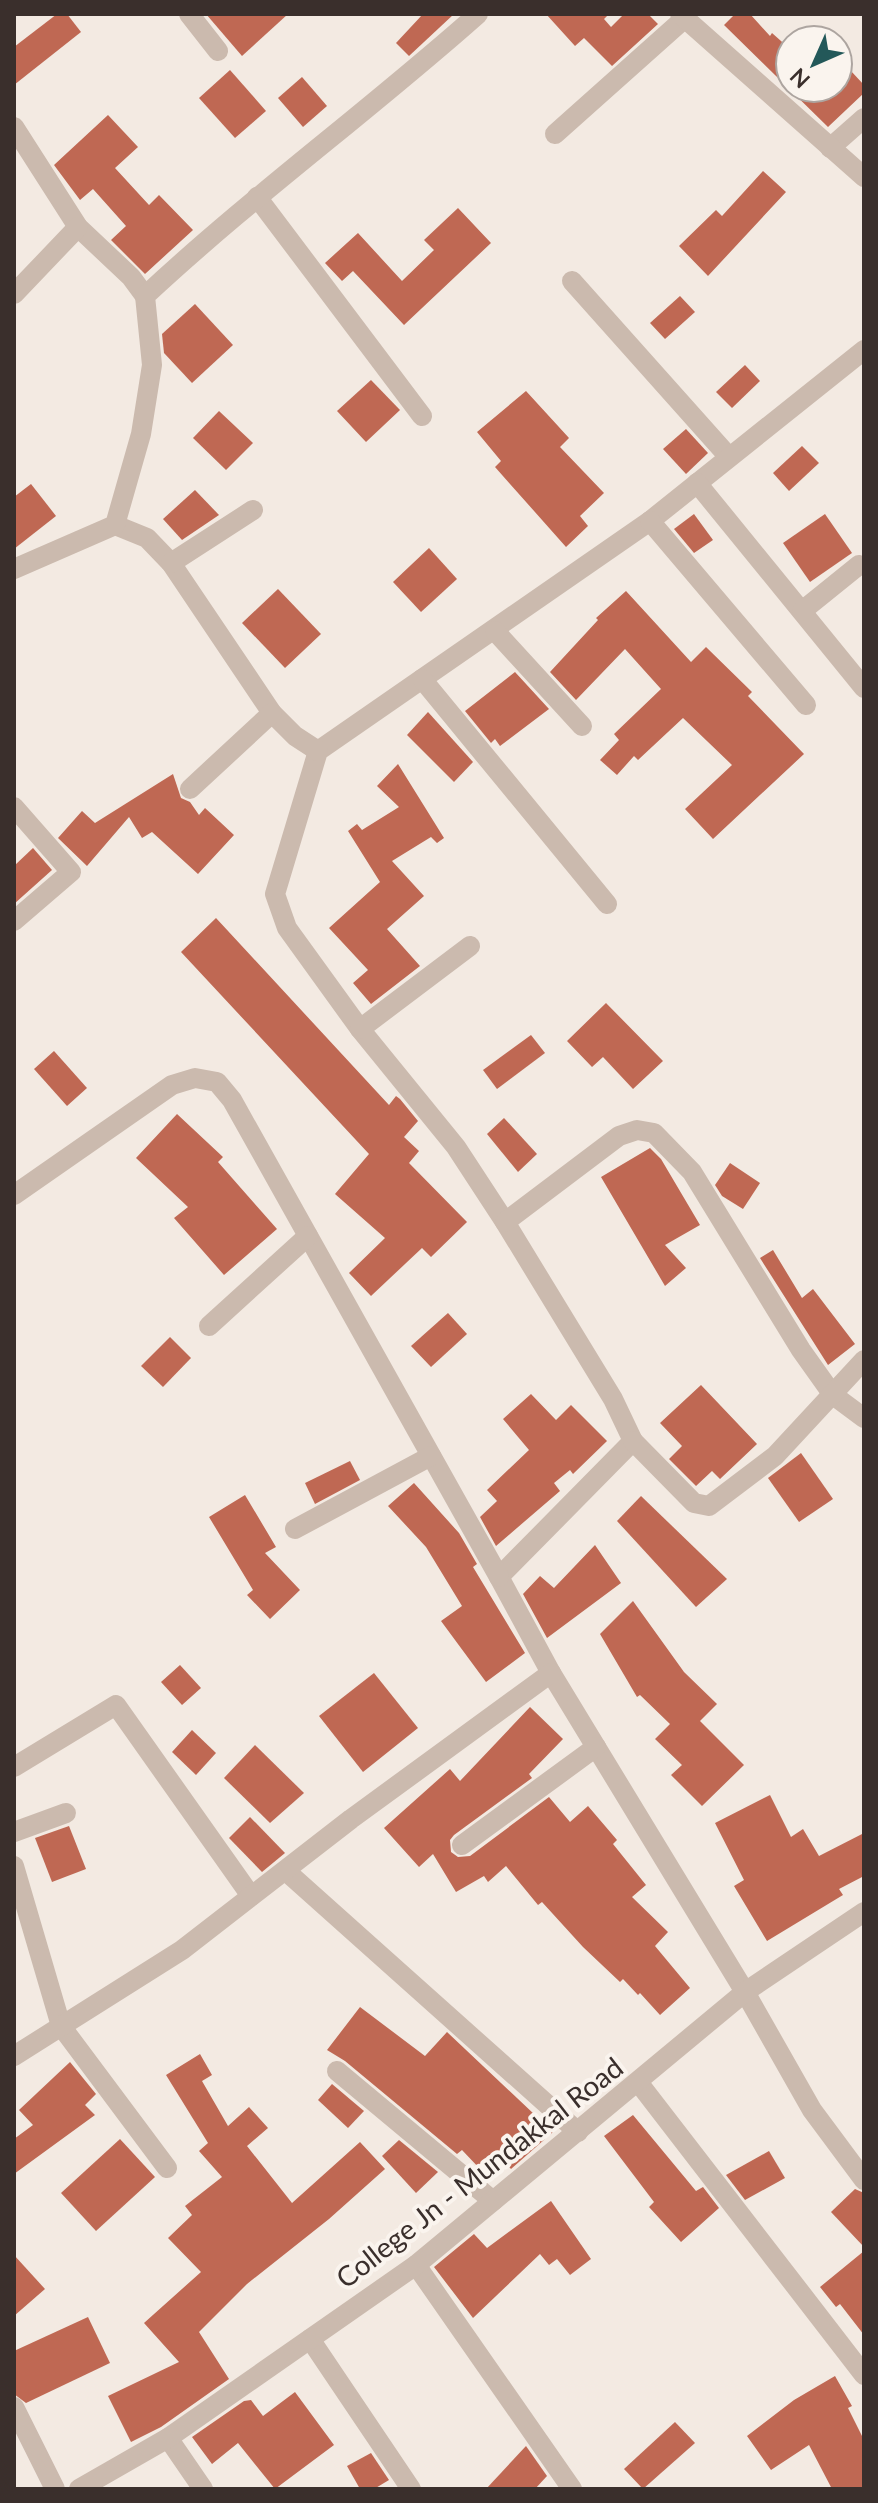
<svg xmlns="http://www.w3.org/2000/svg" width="878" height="2503" font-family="Lato,sans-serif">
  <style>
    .building { fill: #bf6853 }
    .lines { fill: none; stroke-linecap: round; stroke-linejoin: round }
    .minor { stroke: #cbbaae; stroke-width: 20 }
    .tertiary { stroke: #cbbaae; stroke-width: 20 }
    .labels { text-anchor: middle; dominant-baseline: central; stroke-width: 8; stroke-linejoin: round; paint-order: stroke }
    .street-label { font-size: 28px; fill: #3a2f2c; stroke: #faf4ee }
  </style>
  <rect width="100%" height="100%" fill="#f3eae2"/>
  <g class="building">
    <polygon points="57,14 67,14 81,32 14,85 14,47"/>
    <polygon points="206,14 288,14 242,56"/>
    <polygon points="423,14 454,14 409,56 396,43"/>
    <polygon points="546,14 609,14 604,19 611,27 624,14 648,14 658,24 612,66 584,38 575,46"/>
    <polygon points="735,14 750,14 770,36 772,33 790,49 790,88 838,88 838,57 864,85 864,93 828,127 724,25"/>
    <polygon points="230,70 266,111 235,138 199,98"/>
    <polygon points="302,77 327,106 303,127 278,98"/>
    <polygon points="108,115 138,147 115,168 149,205 159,195 193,230 145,274 111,240 126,226 93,189 80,200 54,165"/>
    <polygon points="763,171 786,192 708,276 679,246 716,210 722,216"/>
    <polygon points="458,208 491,243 404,325 353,271 342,281 325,263 358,233 402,281 434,250 424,240"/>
    <polygon points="680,296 695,312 665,339 650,323"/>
    <polygon points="195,304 233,345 192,383 164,353 162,334"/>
    <polygon points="745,365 760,381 732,408 716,392"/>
    <polygon points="371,380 400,410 366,442 337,411"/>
    <polygon points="526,391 569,438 560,447 604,493 580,516 588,526 566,547 495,467 501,461 477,432"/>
    <polygon points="219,411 253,443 226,470 193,438"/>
    <polygon points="686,429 708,453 686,474 663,449"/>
    <polygon points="802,446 819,463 789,491 773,473"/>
    <polygon points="31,484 56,516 14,549 14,497"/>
    <polygon points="195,490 219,515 182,540 163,519"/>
    <polygon points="694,514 713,540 694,553 674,529"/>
    <polygon points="825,514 852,553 810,582 783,543"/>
    <polygon points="429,548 457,579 421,612 393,582"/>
    <polygon points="278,589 321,634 285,668 242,623"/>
    <polygon points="626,591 691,662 706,647 752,692 748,696 804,754 713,839 685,809 732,765 683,718 638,760 634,756 617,775 600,760 619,740 614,734 661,689 625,649 576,700 550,672 598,620 596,618"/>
    <polygon points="515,672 549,709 500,746 495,739 491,743 465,711"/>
    <polygon points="428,712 473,762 454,782 407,735"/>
    <polygon points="398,764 444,838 437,843 431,837 392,861 424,896 387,929 420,966 371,1004 353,983 368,970 329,928 380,882 348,831 357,824 362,830 399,807 377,786"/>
    <polygon points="173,774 181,798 190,802 199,815 205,808 234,835 198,874 152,832 142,838 129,817 87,866 58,838 82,811 95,823"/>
    <polygon points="33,848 52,870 14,904 14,866"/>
    <polygon points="216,918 389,1105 396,1096 400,1099 418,1121 404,1137 419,1151 409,1163 467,1222 431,1257 422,1248 371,1296 349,1273 385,1238 335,1194 369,1154 181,952"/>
    <polygon points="606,1003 663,1061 633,1089 603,1057 592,1067 567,1041"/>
    <polygon points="531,1035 545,1053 497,1089 483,1070"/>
    <polygon points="54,1051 87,1088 67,1106 34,1069"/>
    <polygon points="177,1114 223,1157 218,1162 277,1229 224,1275 174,1218 188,1207 136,1158"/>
    <polygon points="504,1118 537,1154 518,1172 487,1134"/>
    <polygon points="650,1148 661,1159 700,1225 665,1245 686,1268 665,1286 601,1177"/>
    <polygon points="730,1163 760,1183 743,1209 722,1196 715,1185"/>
    <polygon points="773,1250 802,1298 813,1289 855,1344 828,1365 760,1258"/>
    <polygon points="448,1313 467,1334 431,1367 411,1346"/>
    <polygon points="170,1337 191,1358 163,1387 141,1366"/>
    <polygon points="701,1385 757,1444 720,1479 712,1471 696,1486 669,1459 682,1446 660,1423"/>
    <polygon points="531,1394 556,1420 571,1405 607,1441 573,1474 570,1470 554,1483 560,1491 496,1546 480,1517 497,1501 487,1490 529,1450 503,1419"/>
    <polygon points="801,1453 833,1499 799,1522 768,1478"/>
    <polygon points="350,1461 360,1480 315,1504 305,1483"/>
    <polygon points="414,1483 459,1533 477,1564 473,1567 525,1653 486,1682 441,1621 462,1606 426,1547 388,1506"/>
    <polygon points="245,1495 276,1547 265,1553 300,1590 270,1619 247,1595 253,1590 209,1517"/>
    <polygon points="641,1496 727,1579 696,1607 617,1521"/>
    <polygon points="595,1545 621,1583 547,1638 523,1594 540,1576 554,1588"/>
    <polygon points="633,1601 684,1672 717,1704 700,1721 744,1765 702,1806 671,1775 682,1765 655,1739 670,1724 640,1695 637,1697 600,1634"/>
    <polygon points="180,1665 201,1688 182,1705 161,1682"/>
    <polygon points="374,1673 418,1728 363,1772 319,1716"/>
    <polygon points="530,1707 563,1739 529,1774 532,1778 454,1835 450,1840 451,1852 458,1857 470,1856 549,1797 570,1822 588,1806 617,1840 613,1844 646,1885 632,1897 668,1932 655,1946 690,1988 660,2015 640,1993 638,1995 623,1979 620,1982 583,1947 542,1902 538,1905 506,1866 488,1882 484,1876 456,1892 433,1854 419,1867 384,1828 450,1769 460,1781"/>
    <polygon points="192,1730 216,1753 196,1775 172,1752"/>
    <polygon points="255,1745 304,1793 270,1823 224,1778"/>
    <polygon points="770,1795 791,1837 803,1829 819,1856 864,1833 864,1876 839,1889 843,1895 767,1941 734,1886 744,1880 715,1823"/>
    <polygon points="250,1817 285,1853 262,1872 229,1838"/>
    <polygon points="69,1826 86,1869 52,1882 35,1838"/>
    <polygon points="360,2007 425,2056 447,2032 553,2132 511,2169 497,2154 481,2170 462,2150 457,2154 345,2061 327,2050"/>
    <polygon points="200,2054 212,2075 202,2081 228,2126 249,2107 268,2128 247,2146 292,2203 360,2142 385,2169 329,2219 247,2284 199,2332 229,2379 161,2427 131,2442 108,2396 179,2362 144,2323 201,2272 168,2238 192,2215 185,2206 222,2177 199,2151 208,2143 166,2075"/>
    <polygon points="70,2062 96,2094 85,2105 95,2115 14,2174 14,2139 33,2125 19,2110"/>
    <polygon points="332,2084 364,2111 348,2128 318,2100"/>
    <polygon points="633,2115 696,2191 703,2187 719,2208 681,2242 649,2207 654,2202 604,2136"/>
    <polygon points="120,2139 155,2177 96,2231 61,2193"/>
    <polygon points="399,2140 438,2172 416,2193 382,2156"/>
    <polygon points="769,2151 785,2178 745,2200 726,2175"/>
    <polygon points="855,2189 864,2193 864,2247 831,2212"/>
    <polygon points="551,2201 591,2259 570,2275 557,2259 549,2265 540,2254 473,2318 434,2267 474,2234 487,2248"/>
    <polygon points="864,2251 864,2335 840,2304 836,2307 820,2287"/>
    <polygon points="14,2255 45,2289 14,2316"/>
    <polygon points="88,2317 110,2363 26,2403 14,2394 14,2351"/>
    <polygon points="835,2376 852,2406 848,2408 864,2440 864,2489 832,2489 809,2445 771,2470 747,2436 794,2400"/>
    <polygon points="295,2392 334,2445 275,2489 238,2443 212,2464 192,2437 244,2401 251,2400 263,2416"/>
    <polygon points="675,2422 695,2443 643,2489 624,2469"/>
    <polygon points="526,2446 547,2476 535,2489 486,2489"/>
    <polygon points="371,2453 389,2480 374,2489 360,2489 347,2466"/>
  </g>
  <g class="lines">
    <g class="minor">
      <polyline points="189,14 218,51"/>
      <polyline points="14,127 78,227 131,277 145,296"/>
      <polyline points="555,134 685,18"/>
      <polyline points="830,148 864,118"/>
      <polyline points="257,197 422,416"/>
      <polyline points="572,281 729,457"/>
      <polyline points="14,294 78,227"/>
      <polyline points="864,350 650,521 318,751 275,894 287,928 360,1029 456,1147 505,1222 613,1399 633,1441 499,1577 551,1673 745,1992 812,2110 864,2180"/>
      <polyline points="697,483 864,688"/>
      <polyline points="650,521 806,705"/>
      <polyline points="115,525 147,538 171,563 272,713 295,736 318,751"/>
      <polyline points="171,563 253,510"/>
      <path d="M14,569L115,525L141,434L152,365L145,296C251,197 369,111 478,14"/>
      <polyline points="802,611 859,565"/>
      <polyline points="495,631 582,726"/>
      <polyline points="422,679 607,904"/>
      <polyline points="190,789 272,713"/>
      <polyline points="14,807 71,872 14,921"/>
      <polyline points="360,1029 470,946"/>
      <polyline points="14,1195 172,1085 195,1078 217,1082 232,1100 499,1577"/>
      <polyline points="505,1222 619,1136 637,1130 654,1133 692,1172 801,1350 833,1395 864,1418"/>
      <polyline points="209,1326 308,1236"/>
      <polyline points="633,1441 694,1503 709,1506 775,1456 864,1360"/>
      <polyline points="295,1529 431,1456"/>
      <polyline points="14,1767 116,1705 251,1896"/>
      <polyline points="14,1832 66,1813"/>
      <polyline points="462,1845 596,1747"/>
      <polyline points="14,1866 61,2026 167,2168"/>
      <polyline points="287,1872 578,2132"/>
      <polyline points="14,2056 182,1950 351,1819 551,1673"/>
      <polyline points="337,2071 493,2201"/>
      <polyline points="638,2082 864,2375"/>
      <polyline points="416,2265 572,2489"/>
      <polyline points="310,2339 411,2489"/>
      <polyline points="14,2407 55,2489"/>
      <polyline points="168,2438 203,2489"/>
    </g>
    <g class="tertiary">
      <polyline points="680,14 864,177"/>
      <polyline points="79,2489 168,2438 416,2265 745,1992 864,1912"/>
    </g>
  </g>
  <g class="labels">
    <g class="street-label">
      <text transform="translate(479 2172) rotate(-38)">College Jn - Mundakkal Road</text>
    </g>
  </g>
  <rect width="878" height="2503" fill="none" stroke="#3a2f2c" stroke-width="32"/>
  <g transform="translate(814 64) rotate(225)"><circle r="38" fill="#faf4ee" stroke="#ada5a0" stroke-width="2"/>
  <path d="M0-6L14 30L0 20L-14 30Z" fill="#235859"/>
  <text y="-12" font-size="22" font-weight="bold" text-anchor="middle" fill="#3a2f2c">N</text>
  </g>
</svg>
